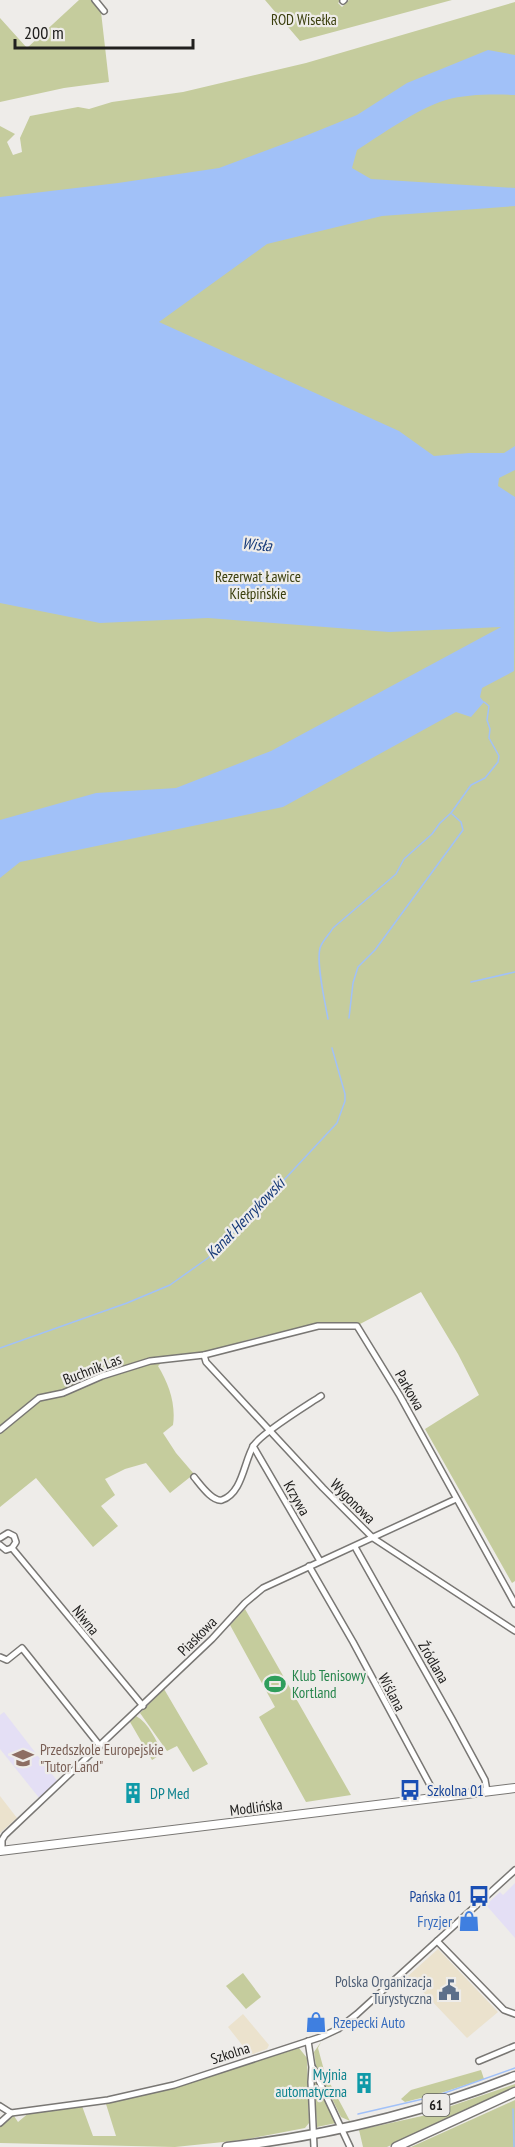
<svg xmlns="http://www.w3.org/2000/svg" width="515" height="2147" font-family="'PT Sans Narrow',sans-serif">
  <style>
    .industrial { fill: #ebe2cd }
    .education { fill: #e4dff5 }
    .green { fill: #c5cc9d }
    .water { fill: #a1c1f8 }
    .lines { fill: none; stroke-linecap: round; stroke-linejoin: round }
    .stream { stroke: #a1c1f8; stroke-width: 1.5 }
    .street-casing { stroke: #797774; stroke-width: 8 }
    .secondary-casing { stroke: #797774; stroke-width: 10 }
    .primary-casing { stroke: #797774; stroke-width: 11 }
    .street { stroke: #fff; stroke-width: 5 }
    .secondary { stroke: #fff; stroke-width: 8 }
    .primary { stroke: #fff; stroke-width: 8 }
    .labels { text-anchor: middle; dominant-baseline: central; stroke-width: 4.5; stroke-linejoin: round; paint-order: stroke }
    .shield { fill: #eeece9; stroke: #5e5d5c; stroke-width: 1.5 }
    .shield-label { font-size: 14px; font-weight: bold; fill: #21201f }
    .park-label { font-size: 15px; fill: #3b3f0e; stroke: #eeece9 }
    .street-label { font-size: 15px; fill: #21201f; stroke: #eeece9 }
    .leisure-label { font-size: 15px; fill: #27864d; stroke: #eeece9; text-anchor: start }
    .education-label { font-size: 15px; fill: #785e54; stroke: #eeece9; text-anchor: start }
    .transit-label { font-size: 15px; fill: #164399; stroke: #eeece9; text-anchor: start }
    .culture-label { font-size: 15px; fill: #0d838f; stroke: #eeece9; text-anchor: start }
    .shop-label { font-size: 15px; fill: #366cbe; stroke: #eeece9; text-anchor: end }
    .service-label { font-size: 15px; fill: #4e5e75; stroke: #eeece9; text-anchor: end }
    .water-label { font-size: 16px; font-style: italic; fill: #173a79; stroke: #eeece9 }
  </style>
  <rect width="100%" height="100%" fill="#eeece9"/>
  <g class="industrial">
    <polygon points="0,1796 17,1818 0,1833"/>
    <polygon points="438,1949 498,2012 467,2038 408,1976"/>
    <polygon points="243,2014 269,2045 267,2049 250,2055 228,2027"/>
  </g>
  <g class="education">
    <polygon points="4,1712 58,1782 40,1799 0,1749 0,1715"/>
    <polygon points="515,1883 515,1938 486,1905 500,1892 503,1895"/>
  </g>
  <g class="green">
    <polygon points="79,0 91,0 101,12 109,82 64,88 0,102 0,18 27,48"/>
    <polygon points="265,0 341,0 338,3 342,7 349,0 452,0 300,41"/>
    <path d="M515,2V1581L512,1583L425,1429L479,1395L458,1354L421,1292L360,1324H318L251,1339L200,1354L167,1357L158,1366C169,1384 176,1404 173,1425L163,1433L176,1453L194,1474L170,1493L146,1463L125,1469L105,1479L115,1495L101,1506L118,1526L93,1547L36,1478L0,1507V126L15,134L7,142L13,155L22,152L20,138L30,116L78,107L89,109L112,102L183,92L306,63Z"/>
    <polygon points="245,1609 351,1795 306,1802 259,1717 275,1707 230,1625"/>
    <polygon points="164,1689 208,1764 193,1772 177,1746 167,1751 140,1713"/>
    <path d="M136,1716C149,1723 156,1741 163,1753L152,1760L130,1722Z"/>
    <polygon points="243,1973 261,1997 246,2009 226,1986"/>
    <polygon points="321,2042 318,2048 325,2074 350,2121 341,2117 316,2066 314,2052"/>
    <polygon points="299,2048 307,2058 309,2123 305,2128 243,2140 175,2147 0,2143 0,2127 14,2116 18,2122 30,2112 82,2106 93,2136 116,2136 106,2104 160,2091"/>
    <polygon points="481,2070 484,2079 441,2093 405,2102 401,2099 411,2090"/>
    <polygon points="314,2076 336,2123 317,2127"/>
    <polygon points="515,2084 515,2089 387,2147 363,2147 359,2130 422,2116"/>
    <polygon points="515,2100 515,2147 411,2147"/>
  </g>
  <path class="water" d="M488,50L515,55V95C494,94 466,94 446,100C417,109 382,134 357,150L352,168L371,179L515,188V206L382,216L267,244L159,322L399,431L434,456L469,453H504L515,446V470L499,478L498,486L515,497L514,671L482,688L480,697L484,702L471,717L456,712L283,807L20,862L0,878V820L96,793L176,788L271,751L501,627L389,632L208,618L100,623L0,603V197L118,183L219,168L305,136L357,115L407,83Z"/>
  <g class="lines">
    <g class="stream">
      <polyline points="471,982 515,972"/>
      <polyline points="349,1018 353,983 358,967 375,950 463,830 461,822 452,814"/>
      <path d="M328,1019C325,1002 316,963 320,948C322,941 329,935 333,928L396,874L404,859L432,834L440,823L451,813L471,785L485,778L498,762L499,756L489,738L490,729L487,720L489,706L484,702"/>
      <polyline points="0,1348 127,1303 170,1285 208,1258 269,1196 337,1123 345,1101 345,1094 332,1048"/>
      <polyline points="513,2109 514,2147"/>
      <polyline points="358,2114 436,2096 515,2068"/>
    </g>
    <defs>
      <g id="street">
        <polyline points="95,0 104,11"/>
        <polyline points="343,1 344,0"/>
        <polyline points="204,1355 206,1362 323,1488 373,1538 515,1631"/>
        <polyline points="0,1430 39,1398 63,1393 102,1376 150,1361 204,1355 318,1326 357,1326 400,1396 515,1604"/>
        <polyline points="253,1446 320,1561"/>
        <path d="M194,1477C200,1484 212,1502 222,1500C243,1493 244,1460 254,1445C263,1432 306,1406 321,1396"/>
        <polyline points="0,1538 8,1533 14,1536 16,1542 12,1548"/>
        <polyline points="0,1545 6,1550 12,1548"/>
        <polyline points="355,1547 452,1719 485,1780 487,1791"/>
        <polyline points="12,1548 143,1706"/>
        <polyline points="309,1566 353,1642 437,1798"/>
        <polyline points="0,1657 7,1660 22,1648 100,1746"/>
        <polyline points="2,1851 2,1840 5,1835 212,1639 245,1603 263,1588 456,1499"/>
        <polyline points="437,1941 504,2010 515,2014"/>
        <polyline points="308,2041 312,2067 311,2082 314,2147"/>
        <polyline points="479,2061 515,2046"/>
        <polyline points="313,2068 350,2147"/>
        <polyline points="0,2106 11,2113 108,2100 174,2085 321,2037 338,2029 357,2014 515,1870"/>
        <polyline points="0,2123 11,2113"/>
      </g>
      <polyline id="secondary" points="0,1851 515,1788"/>
      <g id="primary">
        <path d="M227,2147C325,2136 423,2113 515,2076"/>
        <polyline points="396,2147 515,2092"/>
      </g>
    </defs>
    <use href="#street" class="street-casing"/>
    <use href="#secondary" class="secondary-casing"/>
    <use href="#primary" class="primary-casing"/>
    <use href="#street" class="street"/>
    <use href="#secondary" class="secondary"/>
    <use href="#primary" class="primary"/>
  </g>
  <defs>
    <symbol id="stadium-bare" viewBox="-9 -9 18 18"><path d="M0-5a6.5 5 0 1 0 0 10a6.5 5 0 1 0 0-10ZM-3.5-1.8h7v3.6h-7Z" fill="#2e9e5b" stroke="#eeece9" stroke-width="2.5" paint-order="stroke"/></symbol>
    <symbol id="school-bare" viewBox="-9 -9 18 18"><path d="M0-5L7-2L0 1L-7-2ZM-4 1L0 2.5L4 1V4Q0 6-4 4Z" fill="#8d6e63" stroke="#eeece9" stroke-width="2.5" paint-order="stroke"/></symbol>
    <symbol id="bus-bare" viewBox="-9 -9 18 18"><path d="M-5-6H5V4H4V6H2V4H-2V6H-4V4H-5ZM-3.5-4V0h7V-4ZM-3.5 1.2v1.5H-2V1.2ZM2 1.2v1.5H3.5V1.2Z" fill="#1a4fb4" stroke="#eeece9" stroke-width="2.5" paint-order="stroke"/></symbol>
    <symbol id="building-bare" viewBox="-9 -9 18 18"><path d="M-4-6H4V6H1V3H-1V6H-4ZM-2.5-4.3h1.7v1.8h-1.7ZM.8-4.3h1.7v1.8H.8ZM-2.5-1h1.7V.8h-1.7ZM.8-1h1.7V.8H.8Z" fill="#0f9aa8" stroke="#eeece9" stroke-width="2.5" paint-order="stroke"/></symbol>
    <symbol id="shop-bare" viewBox="-9 -9 18 18"><path d="M-5-2.5h2.3a2.7 3.5 0 0 1 5.4 0H5L5.5 6h-11ZM-1.5-2.5h3a1.5 2.3 0 0 0-3 0Z" fill="#3f7fe0" stroke="#eeece9" stroke-width="2.5" paint-order="stroke"/></symbol>
    <symbol id="civic-bare" viewBox="-9 -9 18 18"><path d="M-.6-6.5H3V-4.5H.6V-3L4-1V1h2V6H-6V1h2V-1L-.6-3ZM-1.2 2.5V6h2.4V2.5Z" fill="#5c6f8a" stroke="#eeece9" stroke-width="2.5" paint-order="stroke"/></symbol>
  </defs>
  <g fill-rule="evenodd">
    <use href="#stadium-bare" x="260" y="1669" width="30" height="30"/>
    <use href="#school-bare" x="8" y="1743" width="30" height="30"/>
    <use href="#bus-bare" x="395" y="1775" width="30" height="30"/>
    <use href="#building-bare" x="118" y="1778" width="30" height="30"/>
    <use href="#bus-bare" x="464" y="1881" width="30" height="30"/>
    <use href="#shop-bare" x="454" y="1906" width="30" height="30"/>
    <use href="#civic-bare" x="434" y="1975" width="30" height="30"/>
    <use href="#shop-bare" x="301" y="2007" width="30" height="30"/>
    <use href="#building-bare" x="349" y="2068" width="30" height="30"/>
  </g>
  <g class="labels">
    <rect class="shield" x="422.5" y="2094" width="27" height="22" rx="4.5"/>
    <g class="shield-label">
      <text x="436" y="2105">61</text>
    </g>
    <g class="park-label">
      <text x="304" y="19">ROD Wisełka</text>
      <text x="258" y="576">Rezerwat Ławice<tspan x="258" dy="17">Kiełpińskie</tspan></text>
    </g>
    <g class="street-label">
      <text transform="translate(92 1369) rotate(-21)">Buchnik Las</text>
      <text transform="translate(410 1390) rotate(60)">Parkowa</text>
      <text transform="translate(297 1498) rotate(60)">Krzywa</text>
      <text transform="translate(353 1501) rotate(45)">Wygonowa</text>
      <text transform="translate(86 1620) rotate(51)">Niwna</text>
      <text transform="translate(197 1636) rotate(-45)">Piaskowa</text>
      <text transform="translate(434 1662) rotate(60)">Źródlana</text>
      <text transform="translate(392 1692) rotate(62)">Wiślana</text>
      <text transform="translate(256 1807) rotate(-7)">Modlińska</text>
      <text transform="translate(230 2053) rotate(-18)">Szkolna</text>
    </g>
    <g class="leisure-label">
      <text x="292" y="1675">Klub Tenisowy<tspan x="292" dy="17">Kortland</tspan></text>
    </g>
    <g class="education-label">
      <text x="40" y="1749">Przedszkole Europejskie<tspan x="40" dy="17">"Tutor Land"</tspan></text>
    </g>
    <g class="transit-label">
      <text x="427" y="1790">Szkolna 01</text>
      <text x="462" y="1896" text-anchor="end">Pańska 01</text>
    </g>
    <g class="culture-label">
      <text x="150" y="1793">DP Med</text>
      <text x="347" y="2074" text-anchor="end">Myjnia<tspan x="347" dy="17">automatyczna</tspan></text>
    </g>
    <g class="shop-label">
      <text x="452" y="1921">Fryzjer</text>
      <text x="333" y="2022" text-anchor="start">Rzepecki Auto</text>
    </g>
    <g class="service-label">
      <text x="432" y="1981">Polska Organizacja<tspan x="432" dy="17">Turystyczna</tspan></text>
    </g>
    <g class="water-label">
      <text transform="translate(257 544) rotate(6)">Wisła</text>
      <text transform="translate(245 1218) rotate(-46)">Kanał Henrykowski</text>
    </g>
  </g>
  <path d="M15 39v9h178v-9" fill="none" stroke="#21201f" stroke-width="3"/>
  <text x="24" y="39" font-size="18" fill="#21201f" stroke="#eeece9" stroke-width="4.5" paint-order="stroke">200 m</text>
</svg>
